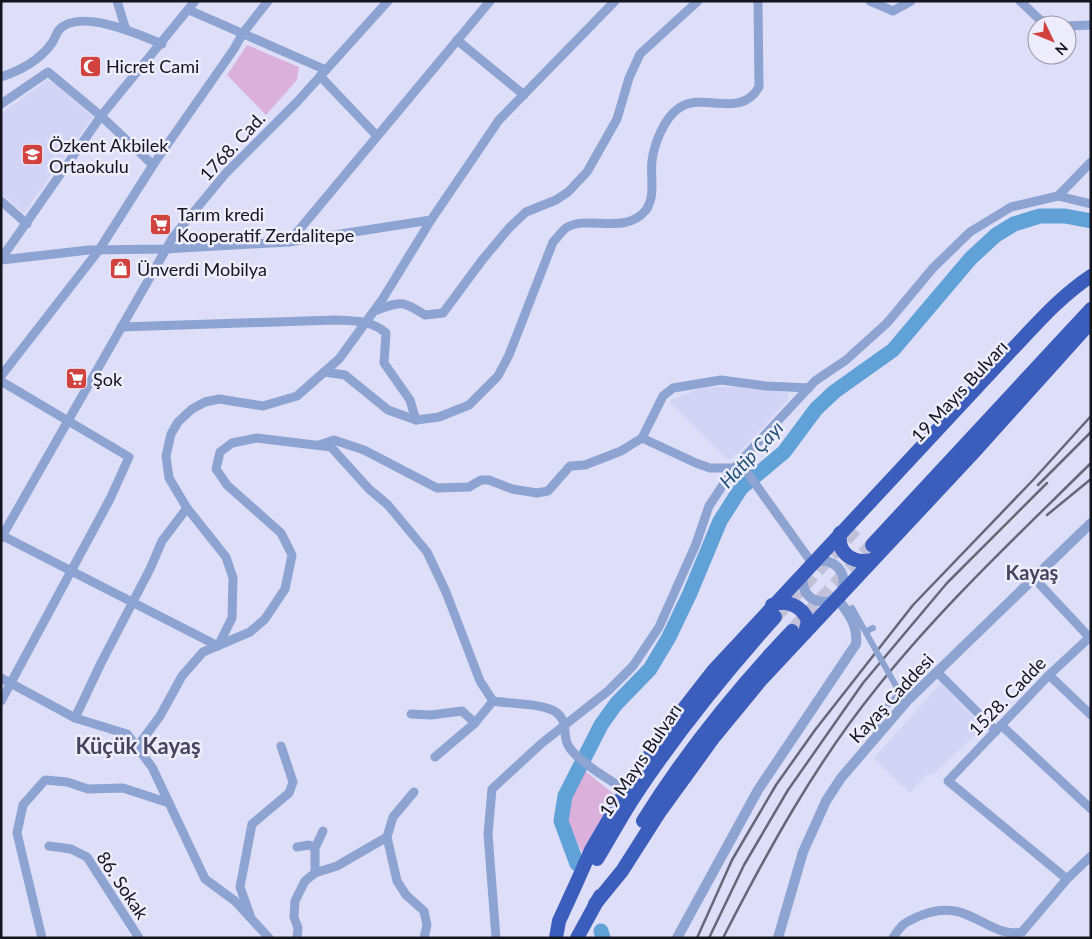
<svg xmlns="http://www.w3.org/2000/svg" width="1092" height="939" font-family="Lato,sans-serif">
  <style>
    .built { fill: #d3d3f5 }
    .green { fill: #dbb1dc }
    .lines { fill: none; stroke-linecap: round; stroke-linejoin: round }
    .river { stroke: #60a1d8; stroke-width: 15 }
    .trunk-tunnel { stroke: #c0c0d8; stroke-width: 14; stroke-dasharray: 14 7; stroke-linecap: butt }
    .pedestrian { stroke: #8da3d2; stroke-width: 6 }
    .minor { stroke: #8da3d2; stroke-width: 9 }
    .tertiary { stroke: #8da3d2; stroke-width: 10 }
    .trunk { stroke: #3b5ebc; stroke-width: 14 }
    .rail { stroke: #676778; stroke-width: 2.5 }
    .pedestrian-bridge { stroke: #8da3d2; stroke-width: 6 }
    .labels { text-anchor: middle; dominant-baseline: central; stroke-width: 5; stroke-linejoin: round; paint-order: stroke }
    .poi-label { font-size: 18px; fill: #15151e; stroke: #ededfd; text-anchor: start }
    .street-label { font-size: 18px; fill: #15151e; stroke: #ededfd }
    .water-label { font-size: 19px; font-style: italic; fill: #215076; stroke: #ededfd }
    .quarter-label { font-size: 20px; font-weight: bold; fill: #45445a; stroke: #ededfd }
    .district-label { font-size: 22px; font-weight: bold; fill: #45445a; stroke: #ededfd }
  </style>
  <rect width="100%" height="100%" fill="#dedef9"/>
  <g class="built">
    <polygon points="47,80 54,83 93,117 24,213 1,193 1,114"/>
    <polygon points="702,387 738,387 789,393 788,400 740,452 728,460 669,401"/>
    <polygon points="941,683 983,727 934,774 926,775 910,793 874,758"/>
  </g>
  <g class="green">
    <polygon points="247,45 299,67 297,80 266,115 227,75"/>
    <path d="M581,768L615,795L582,852C561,810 561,811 581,768Z"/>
  </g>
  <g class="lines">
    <g class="river">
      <polyline points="577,864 561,821 565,796 601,725 616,704 650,669 669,637 690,593 720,521 741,488 784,452 816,409 834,392 893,350 971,258 996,235 1014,224 1040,216 1065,216 1091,221"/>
      <polyline points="601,931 603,938"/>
    </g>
    <g class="trunk-tunnel">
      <polyline points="775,617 855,529"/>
      <polyline points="792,631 872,545"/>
    </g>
    <g class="pedestrian">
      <polyline points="867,631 873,628"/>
      <polyline points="876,736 877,716"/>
    </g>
    <g class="minor">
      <polyline points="117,1 126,30"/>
      <polyline points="870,1 893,11 911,1"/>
      <polyline points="1020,1 1039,19 1050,25"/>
      <polyline points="189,10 326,70"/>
      <polyline points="1067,26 1091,25"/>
      <polyline points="457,40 524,95"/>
      <polyline points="320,76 377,136"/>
      <path d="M1,77C21,70 39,61 52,43C55,39 56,33 59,30C79,7 140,35 162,44"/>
      <polyline points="1,104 48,72 101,116 153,165"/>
      <polyline points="1058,196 1091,162"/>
      <polyline points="1,201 27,224"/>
      <polyline points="289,242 490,1"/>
      <polyline points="1,259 101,116 195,1"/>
      <polyline points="1,260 89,250 165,249 289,242 431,220 499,120 615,1"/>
      <path d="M374,311C401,302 400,299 425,315L443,313L483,259L510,227L526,212L556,200L568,192L587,172L617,119L629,78L640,54L698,1"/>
      <path d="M121,327L335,320C354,321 371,320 386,333L384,363L410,400L416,420"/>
      <path d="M324,372L345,375L388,410L416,420L439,417L469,405L498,376L509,355L553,242C557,238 562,231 566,228C587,214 625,236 646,210C656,195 650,178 652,161C654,144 664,118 679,108C704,91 740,120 759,87L758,1"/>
      <polyline points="1,376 99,250 153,165 234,49 243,33 268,1"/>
      <polyline points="1,381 129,457 110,499 1,701"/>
      <polyline points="642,438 696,463 710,468 739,468"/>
      <polyline points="319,445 334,440 364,450 437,488 469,487 481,480 489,480 512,489 537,493 548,491 570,466 585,465 621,451 642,438 663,396 673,388 721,380 766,386 809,388"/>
      <polyline points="745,456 746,471 812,563"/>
      <polyline points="1,535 218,646 232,618 233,578 226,557 187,508 169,478 166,456 171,434 178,422 192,409 205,402 219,399 263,406 297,396 339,359 382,300 431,220"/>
      <polyline points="1,538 173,237 226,173 297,102 388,1"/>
      <polyline points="1033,577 1089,637"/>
      <polyline points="937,672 996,731"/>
      <polyline points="1049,675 1091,715"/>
      <polyline points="1,678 75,718 127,734 152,767 205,879 235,901 269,938"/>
      <polyline points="411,714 431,715 462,711 475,723"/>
      <polyline points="75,718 101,663 150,569 162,541 187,508"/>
      <polyline points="1001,725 1091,809"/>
      <path d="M137,747L160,716L182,676L203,652L250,632L265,619L285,589L292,555L281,533L227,485L216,469L220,452L232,443L257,438L331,447L369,489L388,505L427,552L446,592L480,681L493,701C510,704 545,703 557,713C569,723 562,734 568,745C575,760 614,783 629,792"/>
      <polyline points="435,757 475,723 493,701"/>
      <polyline points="414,792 393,817 387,837 397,881 406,895 424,911 427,925 424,938"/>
      <polyline points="49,846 71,849 87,857 139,938"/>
      <polyline points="297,847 309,845 315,848"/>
      <polyline points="315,873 315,848 323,831"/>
      <polyline points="1067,879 948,781 1049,675 1091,636"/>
      <polyline points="250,915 240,887 252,824 289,793 293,782 281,746"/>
      <polyline points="42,938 17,833 23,805 45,780 67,782 88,789 123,788 169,803"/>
      <polyline points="297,938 298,928 294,917 295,901 305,881 315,873 337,866 387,837"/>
      <polyline points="496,938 488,834 492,789 542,743 608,691 633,666 659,627 696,544 709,506 735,467 815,381 846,360 887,323 933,268 970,232 1011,207 1058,196 1091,204"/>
      <path d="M893,938C902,923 906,922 922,915C969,896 987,939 1022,932L1067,879L1091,856"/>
    </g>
    <g class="tertiary">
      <path d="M812,563C833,555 849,572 842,592"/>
      <path d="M803,573C800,595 813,605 834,601"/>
      <path d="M677,938L758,790L856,644C858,624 848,613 837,598"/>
      <polyline points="778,938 803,852 826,801 841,778 907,701 1091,523"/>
    </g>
    <g class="trunk">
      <path d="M840,533C837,554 853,564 872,560"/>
      <polyline points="872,545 1091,309"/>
      <path d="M772,605C787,599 802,606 808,621L805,633"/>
      <path d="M643,821C686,752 736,690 792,631"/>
      <path d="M597,859C610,838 622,815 636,794C678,731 725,673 775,617"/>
      <polyline points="595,904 622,871 659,813 714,737 760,681 974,452 1091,322"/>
      <path d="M556,938L559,921L576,884L591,850L626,790L664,734L713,671L1007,355C1034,327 1059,297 1091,276"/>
      <polyline points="577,938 600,896"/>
    </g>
    <g class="rail">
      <polyline points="1038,485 1091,432"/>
      <polyline points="1047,515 1091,479"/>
      <polyline points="697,938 732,860 776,785 815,730 913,605 1034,479 1091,416"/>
      <polyline points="709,938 744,865 788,790 863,683 947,583 1047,483"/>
      <path d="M723,938C767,852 814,766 875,690C940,608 1017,536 1091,463"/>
    </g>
    <polyline class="pedestrian-bridge" points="852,608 900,693 877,716"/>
  </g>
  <defs>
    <symbol id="mosque-square" viewBox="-11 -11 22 22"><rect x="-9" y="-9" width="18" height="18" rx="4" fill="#d1423e" stroke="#ededfd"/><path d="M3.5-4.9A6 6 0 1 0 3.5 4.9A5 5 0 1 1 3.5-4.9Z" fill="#fff"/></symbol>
    <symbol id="school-square" viewBox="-11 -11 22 22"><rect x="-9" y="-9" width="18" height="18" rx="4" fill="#d1423e" stroke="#ededfd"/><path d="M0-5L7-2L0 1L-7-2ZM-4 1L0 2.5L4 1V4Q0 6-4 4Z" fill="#fff"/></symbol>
    <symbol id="supermarket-square" viewBox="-11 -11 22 22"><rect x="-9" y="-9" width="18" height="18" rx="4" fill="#d1423e" stroke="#ededfd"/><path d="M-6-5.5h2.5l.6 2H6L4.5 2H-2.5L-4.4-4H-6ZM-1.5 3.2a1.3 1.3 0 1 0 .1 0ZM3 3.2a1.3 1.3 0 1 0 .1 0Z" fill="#fff"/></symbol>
    <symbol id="shop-square" viewBox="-11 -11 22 22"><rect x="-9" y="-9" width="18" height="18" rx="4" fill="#d1423e" stroke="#ededfd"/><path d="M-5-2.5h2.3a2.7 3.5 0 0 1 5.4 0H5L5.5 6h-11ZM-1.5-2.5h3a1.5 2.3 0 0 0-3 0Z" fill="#fff"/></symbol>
  </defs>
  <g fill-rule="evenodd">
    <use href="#mosque-square" x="78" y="54" width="25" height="25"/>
    <use href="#school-square" x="20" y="142" width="25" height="25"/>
    <use href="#supermarket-square" x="148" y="212" width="25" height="25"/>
    <use href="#shop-square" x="108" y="256" width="25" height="25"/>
    <use href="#supermarket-square" x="64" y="366" width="25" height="25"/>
  </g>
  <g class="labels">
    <g class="poi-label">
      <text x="106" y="66">Hicret Cami</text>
      <text x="49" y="145">Özkent Akbilek<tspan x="49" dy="21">Ortaokulu</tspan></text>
      <text x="177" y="214">Tarım kredi<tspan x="177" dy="21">Kooperatif Zerdalitepe</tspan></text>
      <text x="137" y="269">Ünverdi Mobilya</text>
      <text x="93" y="379">Şok</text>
    </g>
    <g class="street-label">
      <text transform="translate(232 146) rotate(-47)">1768. Cad.</text>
      <text transform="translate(959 391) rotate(-47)">19 Mayıs Bulvarı</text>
      <text transform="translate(1007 696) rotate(-46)">1528. Cadde</text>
      <text transform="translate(891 698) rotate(-47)">Kayaş Caddesi</text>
      <text transform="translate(640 760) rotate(-56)">19 Mayıs Bulvarı</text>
      <text transform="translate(123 885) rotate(56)">86. Sokak</text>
    </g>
    <g class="water-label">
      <text transform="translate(751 454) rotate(-47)">Hatip Çayı</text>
    </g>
    <g class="quarter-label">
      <text x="1032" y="572">Kayaş</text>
    </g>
    <g class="district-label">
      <text x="138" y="745">Küçük Kayaş</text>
    </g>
  </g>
  <rect width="1092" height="939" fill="none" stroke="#15151e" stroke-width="5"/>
  <g transform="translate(1052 40) rotate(133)"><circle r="24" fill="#ededfd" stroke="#9797a4"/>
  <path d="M0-4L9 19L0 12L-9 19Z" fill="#d1423e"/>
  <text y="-8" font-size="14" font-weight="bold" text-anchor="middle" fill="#15151e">N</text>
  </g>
</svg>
